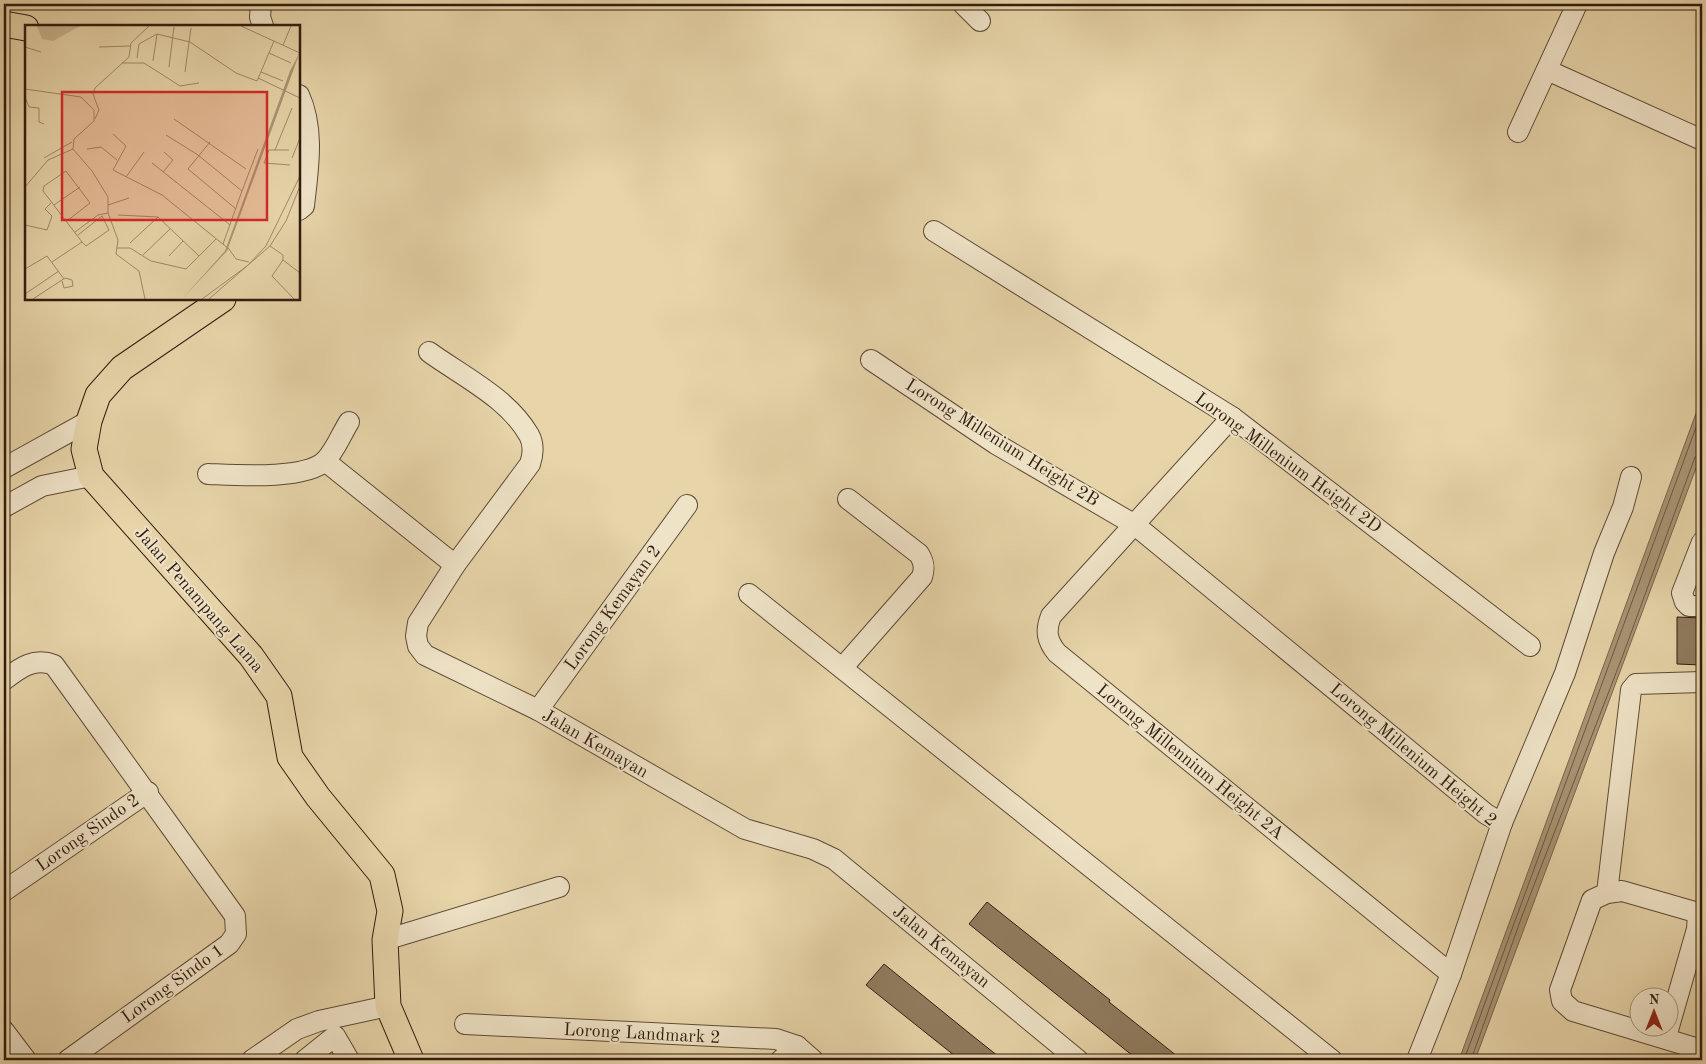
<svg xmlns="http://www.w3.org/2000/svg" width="1706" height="1064" font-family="'Old Standard TT',serif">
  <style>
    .water { fill: #a99575; stroke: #79654c }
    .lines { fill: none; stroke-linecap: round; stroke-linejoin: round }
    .shore { stroke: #6c5842; stroke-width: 1 }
    .building { fill: #8f7c5f; stroke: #301c0f }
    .minor-casing { stroke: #5e4a36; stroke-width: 22 }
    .major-casing { stroke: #301c0f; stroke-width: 27 }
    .minor { stroke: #efe3c7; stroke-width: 20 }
    .major { stroke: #e7d4a9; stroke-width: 25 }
    .labels { text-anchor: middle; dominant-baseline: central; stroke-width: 4; stroke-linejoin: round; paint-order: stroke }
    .street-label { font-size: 18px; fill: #301c0f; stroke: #efe3c7 }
    .inset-road { fill: none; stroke: #9e8a6b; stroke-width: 1 }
    .view { fill: #d62828; fill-opacity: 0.15; stroke: #d62828; stroke-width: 2.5 }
    .inset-edge { fill: none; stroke: #301c0f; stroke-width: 2.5 }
  </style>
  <rect width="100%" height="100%" fill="#e7d4a9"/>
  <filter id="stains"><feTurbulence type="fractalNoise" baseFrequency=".004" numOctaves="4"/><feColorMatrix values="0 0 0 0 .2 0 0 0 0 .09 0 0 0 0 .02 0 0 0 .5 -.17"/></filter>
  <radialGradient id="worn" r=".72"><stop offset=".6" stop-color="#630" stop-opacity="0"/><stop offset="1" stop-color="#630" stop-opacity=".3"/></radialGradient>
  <polygon class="water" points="1702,397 1702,452 1475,1060 1459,1060"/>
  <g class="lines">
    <g class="shore">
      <polyline points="1464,1060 1702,411"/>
      <polyline points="1471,1060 1522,916 1623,655 1695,457 1702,453"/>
    </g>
  </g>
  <g class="building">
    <polygon points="1677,617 1702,618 1702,665 1677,664"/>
    <polygon points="987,902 1110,1000 1109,1002 1182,1060 1138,1060 969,924"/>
    <polygon points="884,964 974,1037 1003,1060 960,1060 866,985"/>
  </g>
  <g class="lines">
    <defs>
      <g id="minor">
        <polyline points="261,4 260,17 263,26"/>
        <polyline points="963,4 980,21"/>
        <polyline points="1547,70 1702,140"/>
        <path d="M299,95C315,130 308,169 304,206L299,210"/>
        <polyline points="1518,132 1577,4"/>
        <polyline points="934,231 1232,417 1530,646"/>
        <path d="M429,352C462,376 508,398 529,435C534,444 533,455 530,464L455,565L418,623L416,636L418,646L425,655L538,710L745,829L813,849L834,859L1078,1060"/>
        <polyline points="871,360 996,444 1135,525 1486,814 1502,823 1451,974 1417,1060"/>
        <path d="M1232,417L1051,616C1045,631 1047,641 1057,653L1451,974"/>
        <polyline points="325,461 455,565"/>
        <polyline points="4,468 89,421"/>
        <path d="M208,474C235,475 305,480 325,461C335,451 342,433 349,422"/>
        <polyline points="4,507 42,486 91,476"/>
        <polyline points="1702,542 1682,593 1685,602 1689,606 1702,606"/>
        <polyline points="749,594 1332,1060"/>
        <path d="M843,667L922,577C925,568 924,562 919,554L848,499"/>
        <path d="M4,680C20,668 34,657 54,665L235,916L236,934L229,944L68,1060"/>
        <polyline points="538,710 687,505"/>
        <polyline points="1502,823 1565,673 1604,553 1623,507 1631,477"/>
        <polyline points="4,891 148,792"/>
        <polyline points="1607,893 1631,690 1636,684 1702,682"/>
        <polyline points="1702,914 1622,891 1607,893 1592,900 1560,990 1562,1001 1573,1011 1702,1050"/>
        <polyline points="385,940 559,887"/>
        <polyline points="465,1024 776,1039 797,1046 813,1060"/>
        <polyline points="4,1031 26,1060"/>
        <polyline points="1666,1037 1697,929 1698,913"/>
        <polyline points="252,1060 297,1029 319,1021 388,1006"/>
        <polyline points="305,1060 335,1036 349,1060"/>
        <polyline points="781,1060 797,1046"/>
      </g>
      <g id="major">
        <polyline points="4,24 26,28"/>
        <polyline points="223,299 122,368 98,395 89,421 84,449 91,476 251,656 279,696 290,757 318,797 382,875 390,911 385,940 388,1006 411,1060"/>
      </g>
    </defs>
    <use href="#minor" class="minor-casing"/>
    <use href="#major" class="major-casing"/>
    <use href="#minor" class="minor"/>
    <use href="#major" class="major"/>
  </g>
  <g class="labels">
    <g class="street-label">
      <text transform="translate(1002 443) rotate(32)">Lorong Millenium Height 2B</text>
      <text transform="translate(1288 463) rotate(36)">Lorong Millenium Height 2D</text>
      <text transform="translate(199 600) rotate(49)">Jalan Penampang Lama</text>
      <text transform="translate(613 608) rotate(-54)">Lorong Kemayan 2</text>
      <text transform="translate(595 744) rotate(30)">Jalan Kemayan</text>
      <text transform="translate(1413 755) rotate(40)">Lorong Millenium Height 2</text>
      <text transform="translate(1190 762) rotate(39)">Lorong Millennium Height 2A</text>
      <text transform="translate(88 833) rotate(-35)">Lorong Sindo 2</text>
      <text transform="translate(941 947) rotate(39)">Jalan Kemayan</text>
      <text transform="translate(173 984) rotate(-36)">Lorong Sindo 1</text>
      <text transform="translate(642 1034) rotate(3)">Lorong Landmark 2</text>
    </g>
  </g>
  <g transform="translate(25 25)">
    <rect width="275" height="275" fill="#e7d4a9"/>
    <path d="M12,1H55L28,16L17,14Z" fill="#c8b58f"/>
    <path d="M275,27L202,226L157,274L200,226L265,46Z" fill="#a99575"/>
    <path class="inset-road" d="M216,1L275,28M132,9L165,17L211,48L232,56L249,16M258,20L266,1M0,22L16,27M74,22L105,21M244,28L266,38M112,33L114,19L132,9M128,36L132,9M97,38H119L155,61L174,58M144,42L149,2M160,47L166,3M236,47L258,56M233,53L275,73M0,64L56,72L69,85V96L49,114L48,124L67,146L83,172V188L93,215L91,229L114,246L120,274M0,72L4,82L14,83V97L19,99M70,94L74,85L68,69L70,63L104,32L106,18L124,1M149,94L221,144M88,109L101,121L88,145L137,170L204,224L211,234L224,237M141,110L173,130L217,166L198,219M185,117L163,144L211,184M62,124L76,122L92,135M250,125L267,83M264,125H244L239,138L265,140M19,133L47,117M267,133L275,113M127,138L205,200M138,147L148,135L139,127M101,152L119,127M0,162L23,135L48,124M217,166L233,124M29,180L55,162M83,180L104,173M93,190L133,192L174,231M27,191L20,184L27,177M42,196L65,178L41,146L19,161L18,166L57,217L61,221L84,205L77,191L53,210M0,200L22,205L27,191M50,207L73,190L83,188M105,218L133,192M245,221L258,230V235M92,223H105L126,236L161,244L191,214M118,230L145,204M144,231L158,216M258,235L247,251L269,274M258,235L275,248M27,237L57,217M0,244L22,231L39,254M0,269L34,246M8,274L40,253L47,255L48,261L39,263L37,256M177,274L222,241L241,221L275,151M184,274L245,221L261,196L275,161"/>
    <path class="view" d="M37,67H242V195H37Z"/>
    <rect width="275" height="275" class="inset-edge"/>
  </g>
  <rect width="1706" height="1064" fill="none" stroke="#e7d4a9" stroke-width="20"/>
  <rect x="5" y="5" width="1696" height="1054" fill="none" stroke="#301c0f" stroke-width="2.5"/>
  <rect x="10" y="10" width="1686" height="1044" fill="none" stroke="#301c0f"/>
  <g transform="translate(1654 1012)"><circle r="24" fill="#efe3c7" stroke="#a3937d"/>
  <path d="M0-4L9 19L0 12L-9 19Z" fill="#8f2418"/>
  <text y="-8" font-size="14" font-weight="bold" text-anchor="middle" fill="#301c0f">N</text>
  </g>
  <rect width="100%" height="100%" filter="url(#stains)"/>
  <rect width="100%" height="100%" fill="url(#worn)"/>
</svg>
